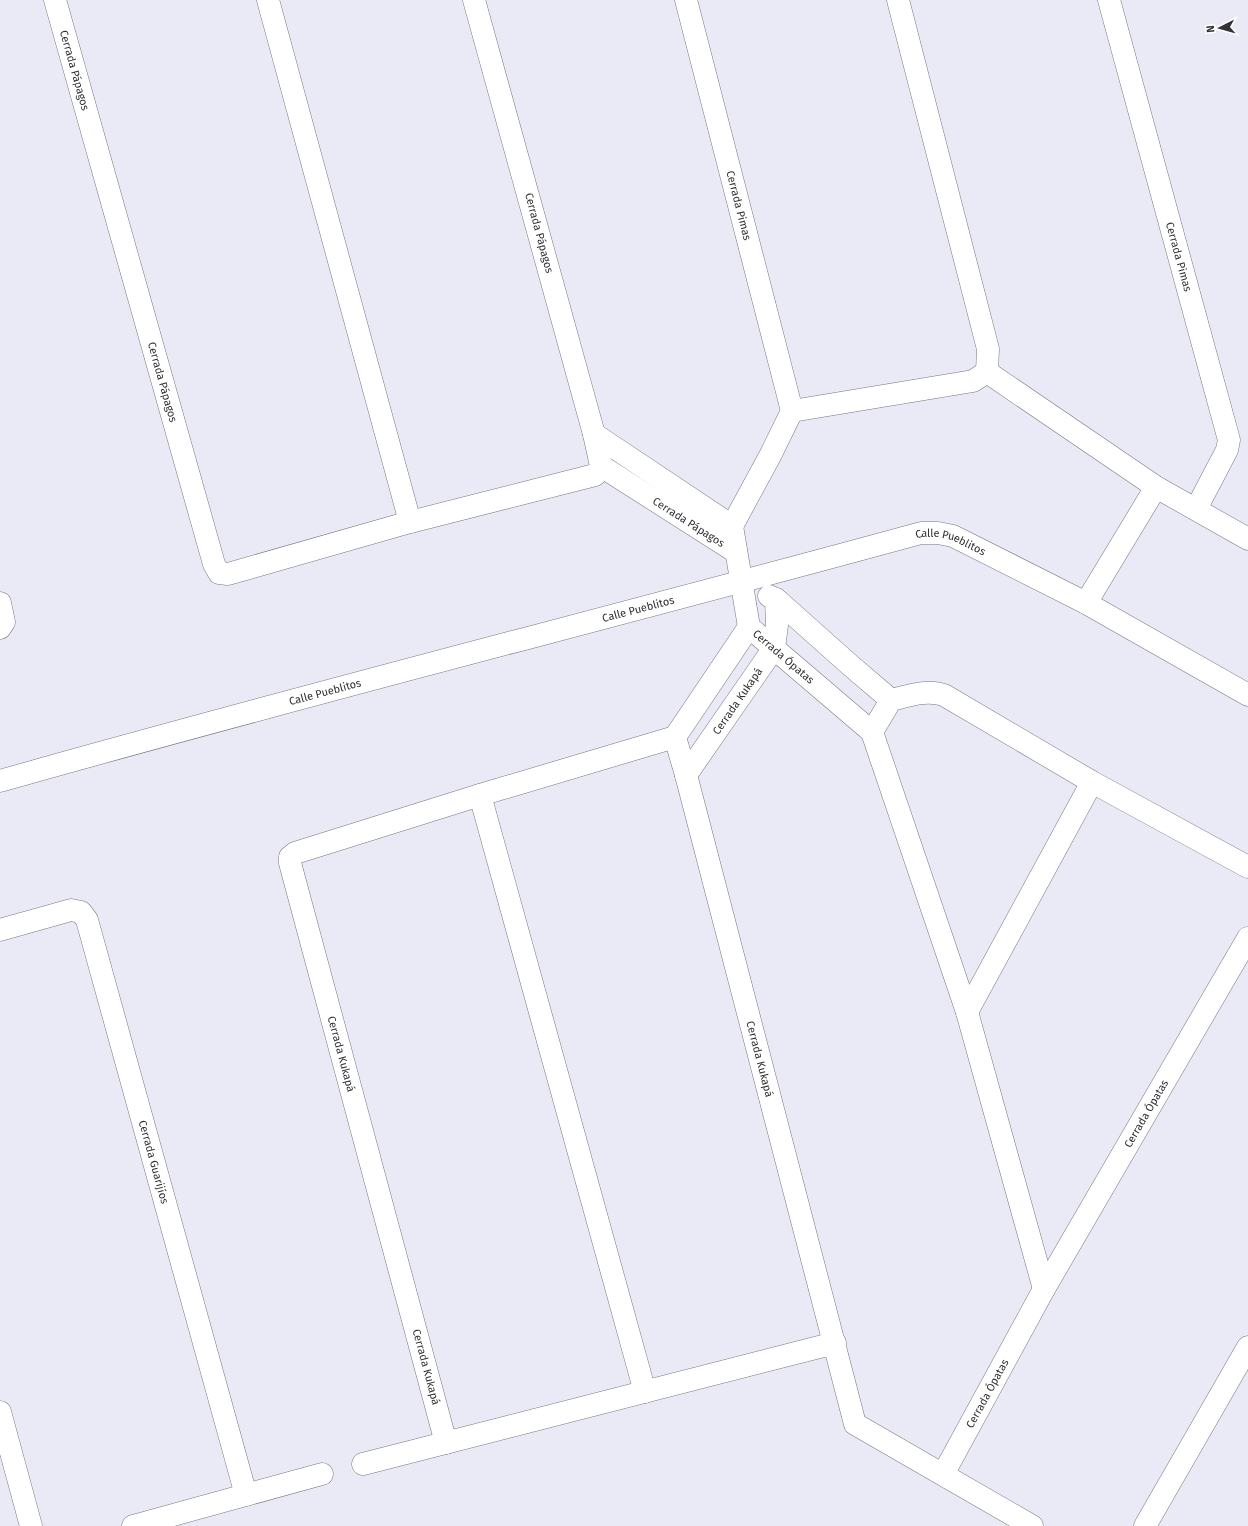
<svg xmlns="http://www.w3.org/2000/svg" width="1248" height="1526" font-family="'Fira Sans',sans-serif">
  <style>
    .lines { fill: none; stroke-linecap: round; stroke-linejoin: round }
    .street-casing { stroke: #777782; stroke-width: 23 }
    .street { stroke: #fff; stroke-width: 22 }
    .labels { text-anchor: middle; dominant-baseline: central; stroke-width: 3.5; stroke-linejoin: round; paint-order: stroke }
    .street-label { font-size: 11px; fill: #313136; stroke: #fff }
  </style>
  <rect width="100%" height="100%" fill="#eaeaf7"/>
  <g class="lines">
    <defs>
      <g id="street">
        <path id="s1" d="M55,0L214,564L219,573L228,574L410,522L595,475L599,471L601,466L594,434L474,0"/>
        <polyline points="268,0 410,522"/>
        <path id="s2" d="M686,0L792,411L771,454L732,526"/>
        <polyline points="898,0 988,349 987,372"/>
        <path id="s3" d="M1109,0L1229,440L1227,450L1196,509"/>
        <polyline points="987,372 1156,487 1248,539"/>
        <polyline points="792,411 973,381 987,372"/>
        <polyline points="594,434 732,526"/>
        <path id="s4" d="M601,466L736,552"/>
        <path id="s5" d="M732,526L749,627L872,732"/>
        <polyline points="769,596 776,599 850,665 891,700"/>
        <polyline points="0,603 4,622 0,628"/>
        <polyline points="1086,603 1156,487"/>
        <path id="s6" d="M675,737L686,775L855,1424L1032,1526"/>
        <path id="s7" d="M686,775L774,648L777,625L776,599"/>
        <path id="s8" d="M0,781C306,694 614,617 921,533H938L953,536L1086,603L1248,695"/>
        <polyline points="480,795 645,1392"/>
        <path id="s9" d="M0,930L71,910L81,912L87,920L246,1495"/>
        <polyline points="967,1012 1092,782"/>
        <path d="M1044,1289L967,1012L872,732L891,700C908,696 927,689 944,695L1092,782L1248,867"/>
        <polyline points="0,1412 31,1526"/>
        <polyline points="446,1443 290,863 290,857 295,853 480,795 675,737 749,627"/>
        <polyline points="363,1464 835,1343"/>
        <path id="s10" d="M947,1477L946,1469L1044,1289L1248,938"/>
        <polyline points="133,1526 322,1474"/>
        <polyline points="1145,1526 1248,1347"/>
      </g>
    </defs>
    <use href="#street" class="street-casing"/>
    <use href="#street" class="street"/>
  </g>
  <g class="labels">
    <g class="street-label">
      <text stroke="none"><textPath href="#s1" startOffset="73">Cerrada Pápagos</textPath></text>
      <text stroke="none"><textPath href="#s2" startOffset="212">Cerrada Pimas</textPath></text>
      <text transform="translate(539 233) rotate(75)">Cerrada Pápagos</text>
      <text stroke="none"><textPath href="#s3" startOffset="266">Cerrada Pimas</textPath></text>
      <text stroke="none"><textPath href="#s1" startOffset="397">Cerrada Pápagos</textPath></text>
      <text stroke="none"><textPath href="#s4" startOffset="104">Cerrada Pápagos</textPath></text>
      <text stroke="none"><textPath href="#s8" startOffset="985">Calle Pueblitos</textPath></text>
      <text stroke="none"><textPath href="#s8" startOffset="661">Calle Pueblitos</textPath></text>
      <text stroke="none"><textPath href="#s5" startOffset="148">Cerrada Ópatas</textPath></text>
      <text stroke="none"><textPath href="#s8" startOffset="337">Calle Pueblitos</textPath></text>
      <text stroke="none"><textPath href="#s7" startOffset="90">Cerrada Kukapá</textPath></text>
      <text transform="translate(341 1054) rotate(75)">Cerrada Kukapá</text>
      <text stroke="none"><textPath href="#s6" startOffset="333">Cerrada Kukapá</textPath></text>
      <text stroke="none"><textPath href="#s10" startOffset="416">Cerrada Ópatas</textPath></text>
      <text stroke="none"><textPath href="#s9" startOffset="345">Cerrada Guarijíos</textPath></text>
      <text transform="translate(426 1367) rotate(75)">Cerrada Kukapá</text>
      <text stroke="none"><textPath href="#s10" startOffset="94">Cerrada Ópatas</textPath></text>
    </g>
  </g>
  <g transform="translate(1220 28) rotate(264)" stroke="#ffffff" stroke-width="3" paint-order="stroke">
  <path d="M0-3L7 15L0 10L-7 15Z" fill="#313136"/>
  <text y="-6" font-size="11" font-weight="bold" text-anchor="middle" fill="#313136">N</text>
  </g>
</svg>
